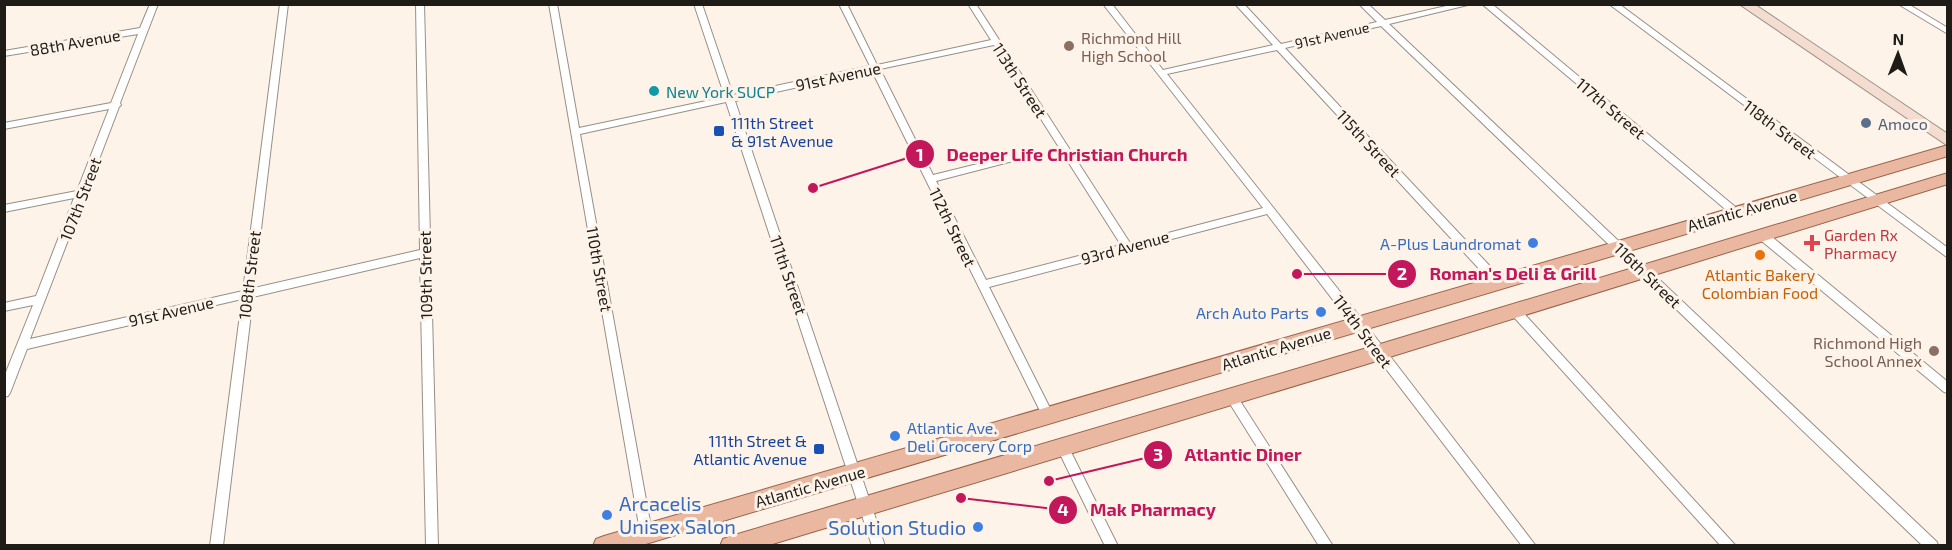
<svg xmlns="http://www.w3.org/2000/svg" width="1952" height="550" font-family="'Exo 2',sans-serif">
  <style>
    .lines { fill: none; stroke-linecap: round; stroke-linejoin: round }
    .street-casing { stroke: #978f85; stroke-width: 2 }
    .secondary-casing { stroke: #978f85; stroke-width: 2 }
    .primary-casing { stroke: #9a6349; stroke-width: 2 }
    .street { fill: #fff; fill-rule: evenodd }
    .secondary { fill: #f4dcd0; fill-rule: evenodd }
    .primary { fill: #eab8a1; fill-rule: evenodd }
    .education-dot { fill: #8d6e63; stroke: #fdf3e9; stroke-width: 2 }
    .culture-dot { fill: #0f9aa8; stroke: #fdf3e9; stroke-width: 2 }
    .service-dot { fill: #5c6f8a; stroke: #fdf3e9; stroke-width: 2 }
    .transit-dot { fill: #1a4fb4; stroke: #fdf3e9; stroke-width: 2 }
    .shop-dot { fill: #3f7fe0; stroke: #fdf3e9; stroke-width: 2 }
    .health-dot { fill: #e0444e; stroke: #fdf3e9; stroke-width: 2 }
    .food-dot { fill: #e8710a; stroke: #fdf3e9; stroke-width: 2 }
    .labels { text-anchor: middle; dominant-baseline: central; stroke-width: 6; stroke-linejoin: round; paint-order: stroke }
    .far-street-label { font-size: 14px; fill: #1f1c18; stroke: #fdf3e9 }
    .education-label { font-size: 16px; fill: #785e54; stroke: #fdf3e9; text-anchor: start }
    .street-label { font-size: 16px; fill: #1f1c18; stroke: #fdf3e9 }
    .culture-label { font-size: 16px; fill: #0d838f; stroke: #fdf3e9; text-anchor: start }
    .transit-label { font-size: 16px; fill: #164399; stroke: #fdf3e9; text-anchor: start }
    .service-label { font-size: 16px; fill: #4e5e75; stroke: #fdf3e9; text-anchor: start }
    .health-label { font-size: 16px; fill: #be3a42; stroke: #fdf3e9; text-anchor: start }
    .shop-label { font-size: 16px; fill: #366cbe; stroke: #fdf3e9; text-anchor: end }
    .food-label { font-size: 16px; fill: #c56008; stroke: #fdf3e9 }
    .near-shop-label { font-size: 20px; fill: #366cbe; stroke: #fdf3e9; text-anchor: start }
    .leader { fill: none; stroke: #c2185b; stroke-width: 2 }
    .callout-dot { fill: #c2185b; stroke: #fdf3e9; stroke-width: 2 }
    .mark-label { font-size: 18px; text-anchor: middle; font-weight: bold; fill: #fff }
    .callout-label { font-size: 18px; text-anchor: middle; font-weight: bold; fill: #c2185b; stroke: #fdf3e9; stroke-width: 6; stroke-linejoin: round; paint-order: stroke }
  </style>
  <rect width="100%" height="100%" fill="#fdf3e9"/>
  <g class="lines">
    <defs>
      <g id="street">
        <polygon points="150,4 158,4 120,103 121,105 119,107 87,191 88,193 85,196 30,339 243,291 280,4 288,4 254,288 420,250 416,4 424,4 438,546 426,546 420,258 253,297 223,546 210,546 242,299 27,349 10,393 8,396 4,397 4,377 33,305 4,311 4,303 36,296 74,198 4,212 4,205 77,191 109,109 4,129 4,123 111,103 138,34 4,56 4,51 140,28"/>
        <path d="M549,4H557L579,128L725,97L694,4H702L733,95L870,66L839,4H847L877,65L991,40L968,4H976L1130,243L1263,208L1103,4H1112L1163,70L1273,45L1235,4H1244L1281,44L1377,22L1359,4H1368L1385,20L1455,4H1472L1389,24L1937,542L1938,546H1923L1381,26L1285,48L1502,279L1503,282L1502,285H1494L1277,50L1167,74L1353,308L1536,546H1522L1267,214L989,287L1054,416L1052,419L1048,421L1044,419L872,71L735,101L885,546H872L726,102L580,134L652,533L651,537L646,539L641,537ZM994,45L1121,245L986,280L936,181L1013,161L1015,159L1010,156L933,175L880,69Z"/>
        <polygon points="1482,4 1492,4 1739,210 1740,212 1739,214 1731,214"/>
        <polygon points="1609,4 1619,4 1948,248 1948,258"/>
        <polygon points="1898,4 1908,4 1948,28 1948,34"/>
        <polygon points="1762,231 1766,232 1948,382 1948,393 1944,392 1758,238 1757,235 1758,232"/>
        <polygon points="1515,307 1519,308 1736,546 1721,546 1511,314 1510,311 1511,308"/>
        <polygon points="1231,391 1235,393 1333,546 1319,546 1227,399 1225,396 1227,393"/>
        <polygon points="1062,441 1066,442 1118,546 1105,546 1056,446 1058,442"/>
      </g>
      <polygon id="secondary" points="1739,4 1754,4 1948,134 1948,146"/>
      <g id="primary">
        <polygon points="1948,145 1948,156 639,546 593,546 596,539 604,536"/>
        <polygon points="1948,173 1948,184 1367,364 766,546 720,546 723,539 731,536 1367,348"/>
      </g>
    </defs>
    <use href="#street" class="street-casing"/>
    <use href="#secondary" class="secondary-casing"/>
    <use href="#primary" class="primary-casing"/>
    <use href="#street" class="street"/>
    <use href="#secondary" class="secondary"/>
    <use href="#primary" class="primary"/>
  </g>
  <g class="education-dot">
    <circle cx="1069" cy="46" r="6"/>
    <circle cx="1934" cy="351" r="6"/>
  </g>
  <circle class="culture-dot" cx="654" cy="91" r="6"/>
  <circle class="service-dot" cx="1866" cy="123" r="6"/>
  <g class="transit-dot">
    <rect x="713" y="125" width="12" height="12" rx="3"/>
    <rect x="813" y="443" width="12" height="12" rx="3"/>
  </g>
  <g class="shop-dot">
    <circle cx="1533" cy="243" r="6"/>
    <circle cx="1321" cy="312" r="6"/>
    <circle cx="895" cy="436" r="6"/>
    <circle cx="607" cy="515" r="6"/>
    <circle cx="978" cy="527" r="6"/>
  </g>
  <path class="health-dot" d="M1809 234h6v6h6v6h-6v6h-6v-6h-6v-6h6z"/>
  <circle class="food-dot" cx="1760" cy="255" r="6"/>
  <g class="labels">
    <g class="far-street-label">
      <text transform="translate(1332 35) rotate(-13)">91st Avenue</text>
    </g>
    <g class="education-label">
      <text x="1081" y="37">Richmond Hill<tspan x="1081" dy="18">High School</tspan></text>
      <text x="1922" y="342" text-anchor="end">Richmond High<tspan x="1922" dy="18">School Annex</tspan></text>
    </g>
    <g class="street-label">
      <text transform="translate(75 42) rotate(-10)">88th Avenue</text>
      <text transform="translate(838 76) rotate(-12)">91st Avenue</text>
      <text transform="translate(1020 80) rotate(57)">113th Street</text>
      <text transform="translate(1611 108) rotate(40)">117th Street</text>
      <text transform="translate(1780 129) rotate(37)">118th Street</text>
      <text transform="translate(1369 143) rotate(47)">115th Street</text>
      <text transform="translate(80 199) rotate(-69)">107th Street</text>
      <text transform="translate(1742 210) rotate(-16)">Atlantic Avenue</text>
      <text transform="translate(953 227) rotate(64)">112th Street</text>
      <text transform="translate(1125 247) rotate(-15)">93rd Avenue</text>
      <text transform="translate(600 269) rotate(80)">110th Street</text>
      <text transform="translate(249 275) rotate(-83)">108th Street</text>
      <text transform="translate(425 275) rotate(-91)">109th Street</text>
      <text transform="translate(789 275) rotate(71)">111th Street</text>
      <text transform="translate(1648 275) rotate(44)">116th Street</text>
      <text transform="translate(171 311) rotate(-13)">91st Avenue</text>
      <text transform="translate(1363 331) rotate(53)">114th Street</text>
      <text transform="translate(1276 348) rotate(-17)">Atlantic Avenue</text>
      <text transform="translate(810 486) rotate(-16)">Atlantic Avenue</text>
    </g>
    <g class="culture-label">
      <text x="666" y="91">New York SUCP</text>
    </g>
    <g class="transit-label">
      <text x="731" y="122">111th Street<tspan x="731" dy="18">&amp; 91st Avenue</tspan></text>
      <text x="807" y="440" text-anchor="end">111th Street &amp;<tspan x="807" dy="18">Atlantic Avenue</tspan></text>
    </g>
    <g class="service-label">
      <text x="1878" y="123">Amoco</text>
    </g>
    <g class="health-label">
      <text x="1824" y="234">Garden Rx<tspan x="1824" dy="18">Pharmacy</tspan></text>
    </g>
    <g class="shop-label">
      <text x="1521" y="243">A-Plus Laundromat</text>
      <text x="1309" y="312">Arch Auto Parts</text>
      <text x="907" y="427" text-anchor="start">Atlantic Ave.<tspan x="907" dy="18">Deli Grocery Corp</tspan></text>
    </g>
    <g class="food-label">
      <text x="1760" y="274">Atlantic Bakery<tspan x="1760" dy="18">Colombian Food</tspan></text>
    </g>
    <g class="near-shop-label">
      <text x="619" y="503">Arcacelis<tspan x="619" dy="23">Unisex Salon</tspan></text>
      <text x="966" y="527" text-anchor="end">Solution Studio</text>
    </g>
  </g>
  <path class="leader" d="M813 188L920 154M1297 274L1402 274M1049 481L1158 455M961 498L1063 510"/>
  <g class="callout-dot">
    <circle cx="813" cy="188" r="6"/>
    <circle cx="1297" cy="274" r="6"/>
    <circle cx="1049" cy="481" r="6"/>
    <circle cx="961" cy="498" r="6"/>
    <circle cx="920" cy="154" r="15"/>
    <circle cx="1402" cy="274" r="15"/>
    <circle cx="1158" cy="455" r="15"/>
    <circle cx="1063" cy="510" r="15"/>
  </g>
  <g class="mark-label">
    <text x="920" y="161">1</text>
    <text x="1402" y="280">2</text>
    <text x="1158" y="461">3</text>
    <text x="1063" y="516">4</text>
  </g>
  <g class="callout-label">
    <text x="1067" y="161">Deeper Life Christian Church</text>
    <text x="1513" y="280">Roman's Deli &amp; Grill</text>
    <text x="1243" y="461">Atlantic Diner</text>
    <text x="1153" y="516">Mak Pharmacy</text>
  </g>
  <rect width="1952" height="550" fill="none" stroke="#1f1c18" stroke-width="12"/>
  <g transform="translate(1898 54) rotate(1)" stroke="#fdf3e9" stroke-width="4.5" paint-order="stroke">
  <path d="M0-4.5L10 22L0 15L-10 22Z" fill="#1f1c18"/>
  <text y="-9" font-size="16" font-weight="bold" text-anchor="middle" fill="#1f1c18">N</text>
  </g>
</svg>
